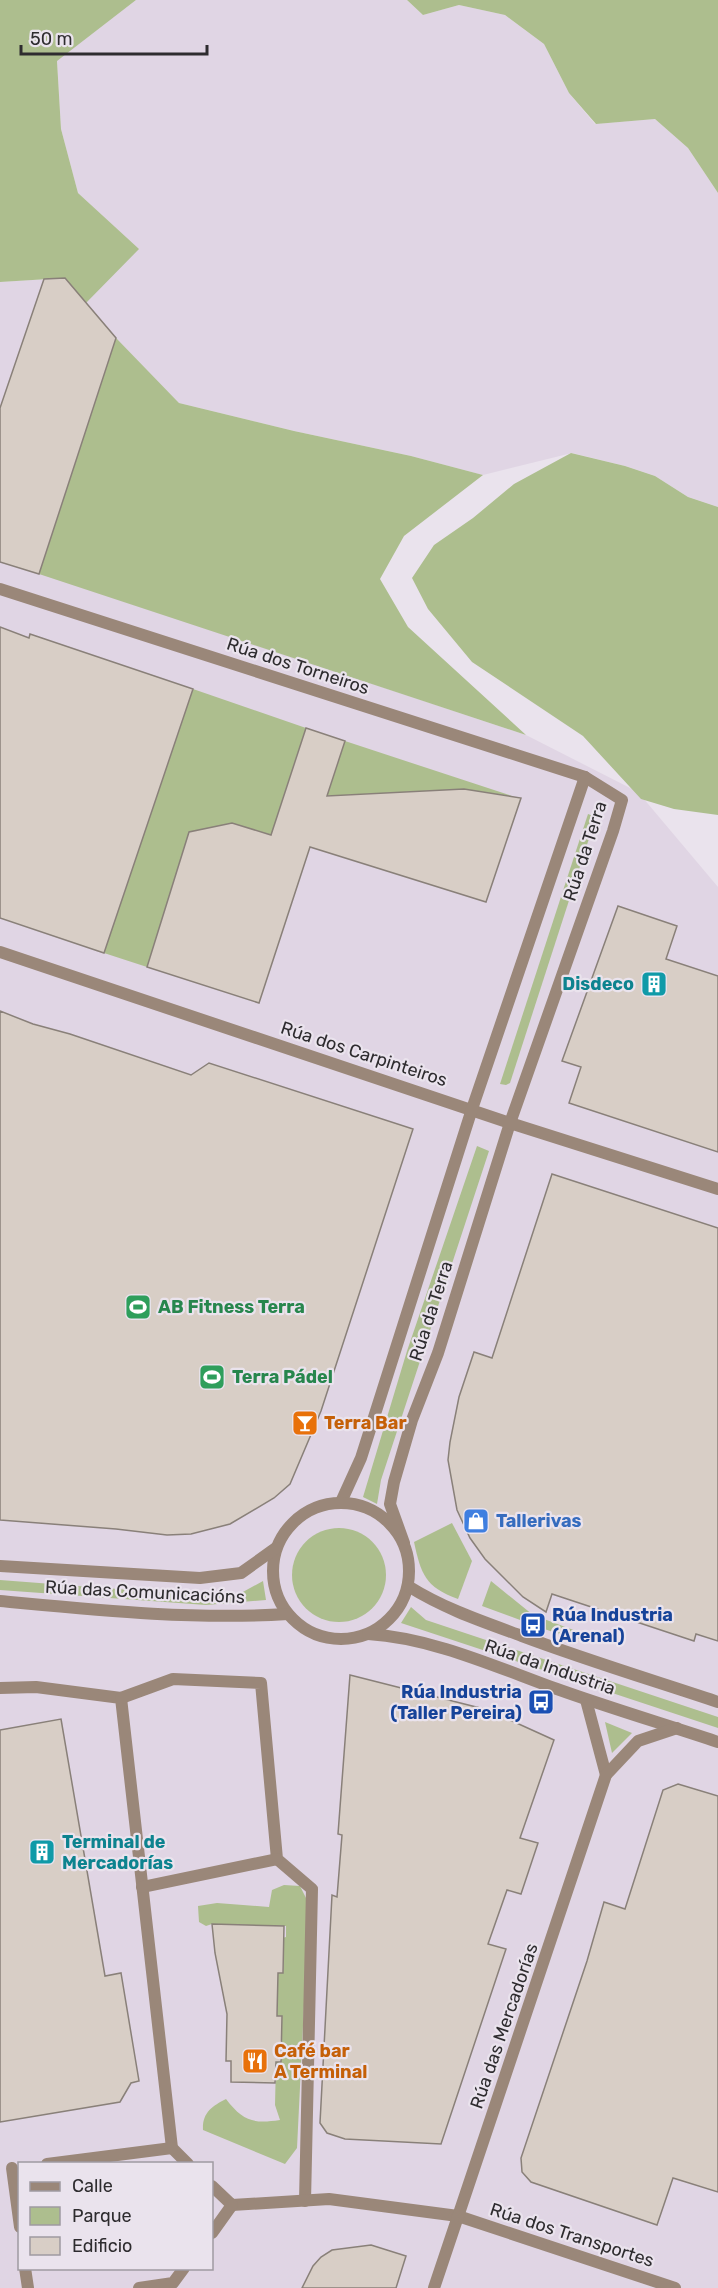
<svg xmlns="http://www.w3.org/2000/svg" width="718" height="2288" font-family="Rubik,sans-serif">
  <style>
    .built { fill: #e0d5e4; fill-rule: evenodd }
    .green { fill: #adbe8e }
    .building { fill: #d8cec6; stroke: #898079; stroke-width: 1.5 }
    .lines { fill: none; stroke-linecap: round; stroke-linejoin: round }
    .lane { stroke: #9a8779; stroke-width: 12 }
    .street { stroke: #9a8779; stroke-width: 12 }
    .labels { text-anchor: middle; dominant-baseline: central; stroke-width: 4.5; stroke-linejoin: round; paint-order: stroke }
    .street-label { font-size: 18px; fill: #2e2c2f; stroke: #eae3ed }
    .culture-label { font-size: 18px; font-weight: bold; fill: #0d838f; stroke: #eae3ed; text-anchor: end }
    .leisure-label { font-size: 18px; font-weight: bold; fill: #27864d; stroke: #eae3ed; text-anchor: start }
    .food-label { font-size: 18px; font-weight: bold; fill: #c56008; stroke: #eae3ed; text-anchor: start }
    .shop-label { font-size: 18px; font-weight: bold; fill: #366cbe; stroke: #eae3ed; text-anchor: start }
    .transit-label { font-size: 18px; font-weight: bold; fill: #164399; stroke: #eae3ed; text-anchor: start }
  </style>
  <rect width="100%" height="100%" fill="#eae3ed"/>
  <path class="built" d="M136,0H407L423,15L459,5L505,15L544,44L569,93L595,124L655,119L688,148L718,193V507L688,497L655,476L625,466L572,453L483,475L411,456L294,431L179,403L116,339L39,573L526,735L638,792L718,887V2288H0V282L65,278L138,249L78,193L61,129L57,60ZM20,2164H212V2268H20Z"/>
  <g class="green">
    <polygon points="0,0 136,0 57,61 61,129 78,193 139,249 85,304 65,278 0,282"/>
    <polygon points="407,0 718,0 718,193 688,148 655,119 596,124 569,93 544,44 505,15 459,5 423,15"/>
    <polygon points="116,338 179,403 294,431 411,456 483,475 404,536 380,579 408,627 526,735 39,574"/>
    <polygon points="571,453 625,466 655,476 688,497 718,507 718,815 674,809 641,799 583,736 472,662 428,609 412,578 434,545 473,518 514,484"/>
    <polygon points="193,689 306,728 271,835 232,823 189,832 147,967 104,953"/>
    <polygon points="345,741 515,797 464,789 327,796"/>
    <polygon points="588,814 596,817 510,1083 506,1085 500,1084"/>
    <polygon points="477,1146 489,1151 381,1480 377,1504 363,1497 407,1351"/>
    <path d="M452,1523L472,1561L458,1599C425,1587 421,1574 414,1542Z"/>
    <circle cx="339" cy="1575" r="47"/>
    <polygon points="0,1580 196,1595 241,1593 263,1581 266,1600 206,1605 0,1590"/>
    <polygon points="491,1581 533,1615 579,1632 579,1639 550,1631 482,1606"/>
    <polygon points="411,1607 426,1620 718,1717 718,1728 401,1623"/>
    <polygon points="605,1722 632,1733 612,1753"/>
    <path d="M284,1885L300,1886L309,1904L297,2148L285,2164L203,2130C202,2113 212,2106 226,2099C243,2121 253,2124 280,2120L275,2105L276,2062H281L282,2017L277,2016L278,1973H283L284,1948L279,1939L286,1937V1926L212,1924L206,1926L199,1922L198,1906L217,1903L269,1907L272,1890Z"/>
  </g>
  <g class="building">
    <polygon points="65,278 116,338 39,574 0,562 0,408 44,279"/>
    <polygon points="0,627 29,638 30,634 193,689 104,953 0,918"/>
    <polygon points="306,728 345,741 327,796 464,789 521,798 486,902 310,847 259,1003 147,967 189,832 232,823 271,835"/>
    <polygon points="618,906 677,926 666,959 718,976 718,1152 569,1103 581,1067 562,1061"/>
    <polygon points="0,1011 33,1024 70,1034 191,1075 209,1063 413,1129 321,1411 290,1484 274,1498 230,1524 191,1534 167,1535 116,1529 0,1520"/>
    <polygon points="552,1174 718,1228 718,1641 696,1634 694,1641 552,1594 546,1612 523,1597 485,1559 470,1538 457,1510 448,1460 450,1442 459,1397 474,1352 492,1358"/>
    <polygon points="350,1675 488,1710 554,1740 520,1838 538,1843 521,1894 507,1890 488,1944 506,1949 441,2144 345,2139 327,2133 320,2123 332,1895 337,1897 342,1835 338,1834"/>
    <polygon points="61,1719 105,1976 121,1973 139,2081 131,2083 120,2102 0,2122 0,1730"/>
    <polygon points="678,1784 718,1796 718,2192 673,2178 657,2225 531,2182 522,2172 521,2158 587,1961 604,1902 625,1909 663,1790"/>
    <polygon points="212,1924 284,1926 283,1973 278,1973 277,2016 282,2016 281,2062 276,2062 275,2083 231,2082 231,2061 226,2061 227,2014 215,1953"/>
    <polygon points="371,2245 406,2256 396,2288 302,2288 313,2266 321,2257 332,2250"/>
  </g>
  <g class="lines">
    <g class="lane">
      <polyline points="0,1688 36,1687 121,1698 172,2148 188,2164"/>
      <polyline points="121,1698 173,1679 261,1683 277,1859 312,1889 305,2201"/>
      <polyline points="142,1887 277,1859"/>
      <polyline points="47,2164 172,2148"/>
      <polyline points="12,2168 20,2227"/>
      <polyline points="212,2186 232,2205 329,2199 458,2216"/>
      <polyline points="212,2233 232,2205"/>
      <polyline points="25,2268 28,2288"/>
      <polyline points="139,2288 173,2283 184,2268"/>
    </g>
    <g class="street">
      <polyline points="0,589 585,777 622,800 613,831 510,1123 438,1353 412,1420 394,1482 390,1504 404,1543"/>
      <polyline points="0,952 510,1123 718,1189"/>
      <polyline points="341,1502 361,1458 472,1109 585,777"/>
      <circle cx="341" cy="1571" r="68"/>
      <polyline points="0,1566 200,1578 241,1573 276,1548"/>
      <path d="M408,1586C445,1609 481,1621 522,1636C586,1660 652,1680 718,1702"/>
      <path d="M0,1601C96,1610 191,1620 288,1614"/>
      <path d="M368,1634C433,1638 496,1667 557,1689C610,1708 664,1724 718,1742"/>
      <polyline points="586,1700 606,1775"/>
      <polyline points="458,2216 675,2288"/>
      <polyline points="434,2288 606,1775 638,1741 677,1728"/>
    </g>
  </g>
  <defs>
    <symbol id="building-square" viewBox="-11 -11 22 22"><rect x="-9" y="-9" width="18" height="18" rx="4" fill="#0f9aa8" stroke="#eae3ed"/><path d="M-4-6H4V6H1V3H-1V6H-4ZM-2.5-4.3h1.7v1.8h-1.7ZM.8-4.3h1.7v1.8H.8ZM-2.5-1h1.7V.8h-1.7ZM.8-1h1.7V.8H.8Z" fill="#fff"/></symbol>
    <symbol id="stadium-square" viewBox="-11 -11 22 22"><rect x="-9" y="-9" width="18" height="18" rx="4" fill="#2e9e5b" stroke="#eae3ed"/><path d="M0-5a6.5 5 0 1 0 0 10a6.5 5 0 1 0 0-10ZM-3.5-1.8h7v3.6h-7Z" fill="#fff"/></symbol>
    <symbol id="bar-square" viewBox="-11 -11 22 22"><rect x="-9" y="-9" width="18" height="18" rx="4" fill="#e8710a" stroke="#eae3ed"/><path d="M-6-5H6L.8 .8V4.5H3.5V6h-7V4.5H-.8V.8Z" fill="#fff"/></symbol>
    <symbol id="shop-square" viewBox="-11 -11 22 22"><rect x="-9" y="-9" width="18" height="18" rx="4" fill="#3f7fe0" stroke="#eae3ed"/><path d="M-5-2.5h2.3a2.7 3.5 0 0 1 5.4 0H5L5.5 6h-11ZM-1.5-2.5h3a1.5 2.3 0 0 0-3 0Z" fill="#fff"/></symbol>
    <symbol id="bus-square" viewBox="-11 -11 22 22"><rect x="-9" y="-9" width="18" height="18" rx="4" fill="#1a4fb4" stroke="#eae3ed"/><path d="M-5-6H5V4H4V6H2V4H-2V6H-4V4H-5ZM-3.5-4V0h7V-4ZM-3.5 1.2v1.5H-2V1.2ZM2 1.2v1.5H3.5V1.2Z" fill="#fff"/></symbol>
    <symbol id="restaurant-square" viewBox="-11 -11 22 22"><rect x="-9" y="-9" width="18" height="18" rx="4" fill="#e8710a" stroke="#eae3ed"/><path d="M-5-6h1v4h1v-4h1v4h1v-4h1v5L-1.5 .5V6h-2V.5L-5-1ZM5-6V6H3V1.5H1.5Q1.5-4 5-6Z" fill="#fff"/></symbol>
  </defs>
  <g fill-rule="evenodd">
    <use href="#building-square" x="639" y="969" width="30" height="30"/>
    <use href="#stadium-square" x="123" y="1292" width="30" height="30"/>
    <use href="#stadium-square" x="197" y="1362" width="30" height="30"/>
    <use href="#bar-square" x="290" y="1408" width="30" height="30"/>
    <use href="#shop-square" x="461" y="1506" width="30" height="30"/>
    <use href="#bus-square" x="518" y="1610" width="30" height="30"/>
    <use href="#bus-square" x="526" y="1687" width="30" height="30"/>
    <use href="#building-square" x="27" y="1837" width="30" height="30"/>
    <use href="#restaurant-square" x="240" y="2046" width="30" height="30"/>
  </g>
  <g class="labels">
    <g class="street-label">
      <text transform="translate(298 666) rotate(18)">Rúa dos Torneiros</text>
      <text transform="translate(585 851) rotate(-72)">Rúa da Terra</text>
      <text transform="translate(364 1054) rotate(18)">Rúa dos Carpinteiros</text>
      <text transform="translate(431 1311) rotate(-72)">Rúa da Terra</text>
      <text transform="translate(145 1592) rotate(3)">Rúa das Comunicacións</text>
      <text transform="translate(550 1667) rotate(19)">Rúa da Industria</text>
      <text transform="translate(504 2026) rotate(-71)">Rúa das Mercadorías</text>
      <text transform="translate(572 2235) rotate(18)">Rúa dos Transportes</text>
    </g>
    <g class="culture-label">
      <text x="634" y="984">Disdeco</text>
      <text x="62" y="1842" text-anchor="start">Terminal de<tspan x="62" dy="21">Mercadorías</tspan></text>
    </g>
    <g class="leisure-label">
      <text x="158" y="1307">AB Fitness Terra</text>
      <text x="232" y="1377">Terra Pádel</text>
    </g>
    <g class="food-label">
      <text x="324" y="1423">Terra Bar</text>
      <text x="274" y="2051">Café bar<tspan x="274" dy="21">A Terminal</tspan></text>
    </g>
    <g class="shop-label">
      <text x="496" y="1521">Tallerivas</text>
    </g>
    <g class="transit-label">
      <text x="552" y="1615">Rúa Industria<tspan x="552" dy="21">(Arenal)</tspan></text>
      <text x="522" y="1692" text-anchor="end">Rúa Industria<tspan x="522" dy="21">(Taller Pereira)</tspan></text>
    </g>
  </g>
  <rect x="18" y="2162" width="195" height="108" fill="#eae3ed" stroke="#9f9aa1" stroke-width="1.5"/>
  <rect x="30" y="2182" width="30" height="9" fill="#9a8779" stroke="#9f9aa1" stroke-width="1.5"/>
  <text x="72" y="2192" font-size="18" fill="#2e2c2f">Calle</text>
  <rect x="30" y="2207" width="30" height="18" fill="#adbe8e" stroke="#9f9aa1" stroke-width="1.5"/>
  <text x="72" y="2222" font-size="18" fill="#2e2c2f">Parque</text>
  <rect x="30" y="2237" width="30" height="18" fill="#d8cec6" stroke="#9f9aa1" stroke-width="1.5"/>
  <text x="72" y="2252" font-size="18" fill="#2e2c2f">Edificio</text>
  <path d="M21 45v9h186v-9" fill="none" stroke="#2e2c2f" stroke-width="3"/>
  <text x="30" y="45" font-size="18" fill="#2e2c2f" stroke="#eae3ed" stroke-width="4.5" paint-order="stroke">50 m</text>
</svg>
